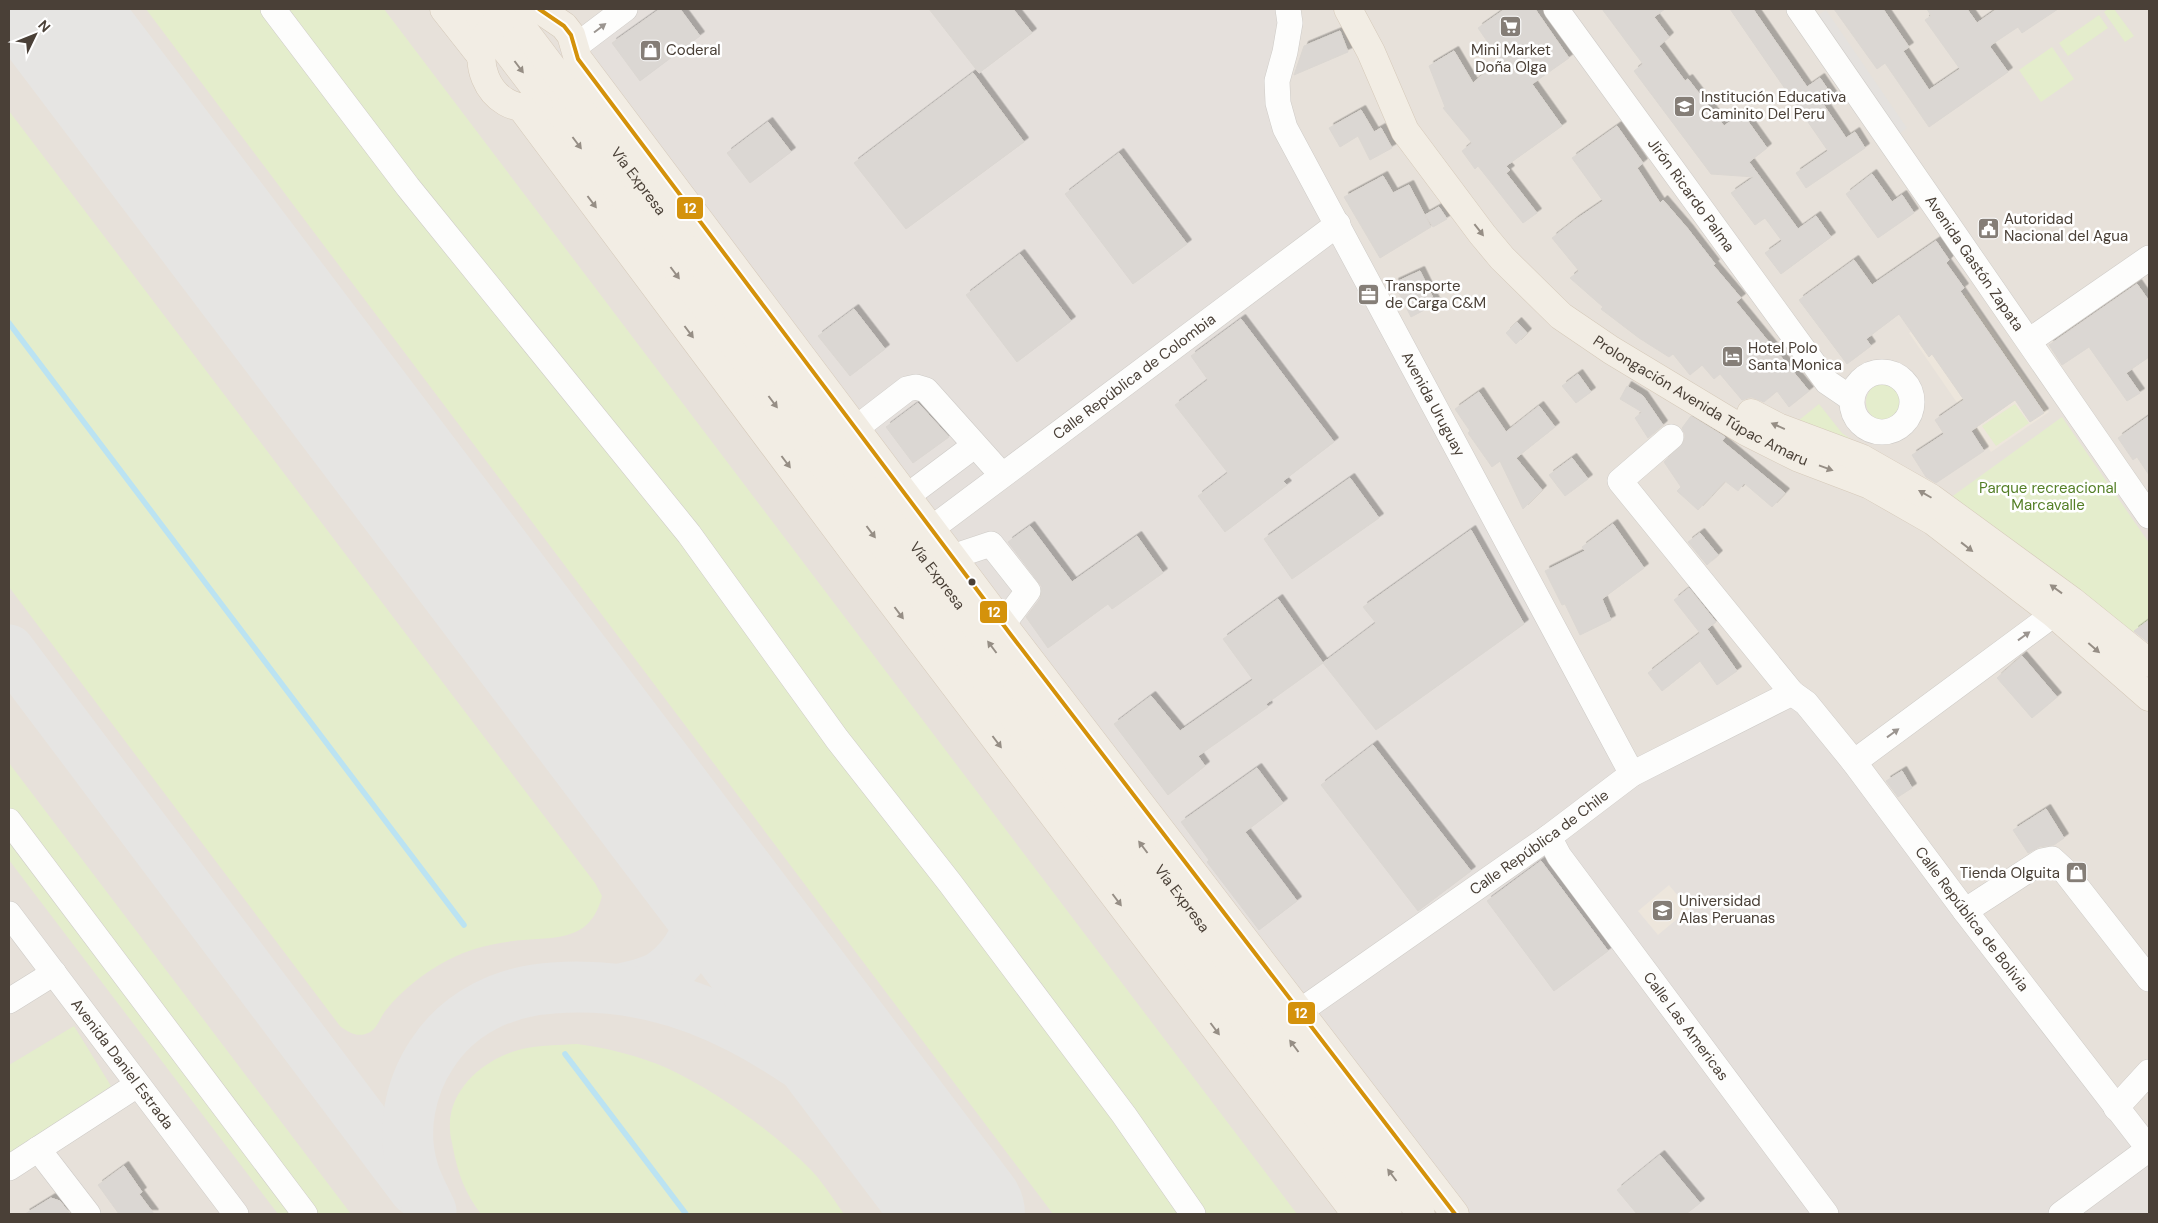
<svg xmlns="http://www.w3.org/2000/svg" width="2158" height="1223" font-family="'DM Sans',sans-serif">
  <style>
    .residential { fill: #e7e1da }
    .industrial { fill: #e5e0dc }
    .education { fill: #ede6dc }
    .green { fill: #e4edcc }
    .parking { fill: #e4e1de }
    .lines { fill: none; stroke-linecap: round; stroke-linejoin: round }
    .stream { stroke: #bbe3f2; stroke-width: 5.5 }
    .taxiway { stroke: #e6e5e3; stroke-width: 51 }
    .runway { stroke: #e6e5e3; stroke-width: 126 }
    .building { fill: #dbd7d3; stroke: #dbd7d2; filter: url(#shadow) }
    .minor-casing { stroke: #cecbc7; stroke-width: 26 }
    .major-casing { stroke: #d5c9b9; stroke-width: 29 }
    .minor { stroke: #fdfdfc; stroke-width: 25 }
    .major { stroke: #f2ede4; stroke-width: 28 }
    .bus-1-casing { stroke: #fff; stroke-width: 8 }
    .bus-1 { stroke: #d4920b; stroke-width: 4 }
    .oneway { fill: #9b9590 }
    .oneway2 { fill: #968e85 }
    .bus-dot { fill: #4a4037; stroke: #fff; stroke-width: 2 }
    .labels { text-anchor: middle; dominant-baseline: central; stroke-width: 5; stroke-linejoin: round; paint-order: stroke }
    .poi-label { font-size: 15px; fill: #4a4037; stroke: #fff; text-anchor: start }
    .street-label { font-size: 15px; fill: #4a4037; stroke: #fff }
    .park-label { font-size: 15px; fill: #547f27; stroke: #fff }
    .line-badge { stroke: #fff; stroke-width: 2 }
    .badge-label { font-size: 14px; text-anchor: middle; font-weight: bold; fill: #fff }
  </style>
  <defs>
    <filter id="shadow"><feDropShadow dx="4.5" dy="-4.5" stdDeviation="0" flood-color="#0004"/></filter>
  </defs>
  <rect width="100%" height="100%" fill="#f2f0ed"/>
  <rect class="residential" x="9" y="9" width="2140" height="1205"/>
  <polygon class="industrial" points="609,9 1281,9 1285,117 1626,773 1788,681 2149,1158 2149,1214 1430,1214 550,55"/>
  <g class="education">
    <polygon points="1967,293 2049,412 1991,452 1909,333"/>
    <polygon points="1669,885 1689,909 1658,935 1638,911"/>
  </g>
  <g class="green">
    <polygon points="146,9 384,9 1297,1214 1053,1214"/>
    <polygon points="2108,9 2114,9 2134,36 2125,42 2104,12"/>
    <polygon points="2099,15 2108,28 2068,56 2059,43"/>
    <polygon points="2052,47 2074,79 2041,102 2019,70"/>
    <path d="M9,111L595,883L602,896C590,945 551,936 513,941C490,944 468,949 448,960C425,972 402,990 386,1010C380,1017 377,1030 368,1033C357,1038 348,1032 340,1026L9,587Z"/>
    <circle cx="1885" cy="402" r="19"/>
    <polygon points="1819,404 1842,433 1858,444 1798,421"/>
    <polygon points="2015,404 2029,423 1996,446 1982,426"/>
    <polygon points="2062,417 2149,543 2149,620 2129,635 2044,563 1950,498"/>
    <polygon points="9,763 351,1214 278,1214 9,860"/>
    <polygon points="74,1026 111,1086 9,1154 9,1065"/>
    <path d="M577,1044C608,1048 640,1056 669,1069C719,1093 774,1132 812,1171C824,1184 834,1200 844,1214H481C465,1193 458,1174 453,1148C452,1142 450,1136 450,1130C447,1087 489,1055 527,1048C544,1045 560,1045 577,1044Z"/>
  </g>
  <polygon class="parking" points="1826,10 1907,128 1896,136 1815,17"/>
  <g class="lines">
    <g class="stream">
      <polyline points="9,323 464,925"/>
      <polyline points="565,1054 686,1214"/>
    </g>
    <g class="taxiway">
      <polyline points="9,650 415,1190"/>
      <path d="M621,989C634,986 649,983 661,976C687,958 707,923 701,892C697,873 688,856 678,839"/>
      <path d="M431,1211C425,1198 417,1184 413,1170C401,1131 410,1087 432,1054C459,1012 505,991 553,988C702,977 803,1063 912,1149"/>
    </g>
    <polyline class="runway" points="51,9 962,1214"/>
  </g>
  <g class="building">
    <polygon points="660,9 680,9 700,36 640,81 612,43"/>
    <polygon points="929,9 1013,9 1032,33 979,73"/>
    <polygon points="1505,9 1535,9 1569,58 1532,84 1562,126 1506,166 1510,170 1506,173 1537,213 1523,223 1478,166 1475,169 1462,151 1472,143 1443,108 1445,107 1429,66 1454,51 1473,83 1500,60 1478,28"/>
    <polygon points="1602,9 1665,9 1654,17 1669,37 1659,46 1685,81 1688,79 1724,126 1742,113 1767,148 1749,162 1798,229 1816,216 1831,237 1781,274 1765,253 1782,241 1765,218 1755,225 1731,193 1754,177 1711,174 1634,71 1643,64"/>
    <polygon points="1730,9 1753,9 1807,87 1820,78 1833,97 1823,104 1846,138 1855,132 1865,148 1806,188 1796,173 1828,151"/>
    <polygon points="1834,9 1883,9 1909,47 1903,51 1929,90 1960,69 1925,20 1931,16 1927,9 1967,9 1977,23 1997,9 2058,9 2022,33 2018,27 1991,45 1990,47 2008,72 1929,127 1885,63 1877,69"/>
    <polygon points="1340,31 1348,52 1294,75 1304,46"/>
    <polygon points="973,73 1024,142 906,229 854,163"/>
    <polygon points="1361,110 1374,132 1381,128 1392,148 1370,160 1358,136 1340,147 1329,128"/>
    <polygon points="768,122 791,152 750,183 727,153"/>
    <polygon points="1617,126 1643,163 1637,168 1660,203 1663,200 1688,229 1715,264 1713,265 1741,298 1736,302 1809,391 1789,407 1777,391 1764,402 1751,397 1742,400 1720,374 1714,379 1702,365 1690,375 1673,354 1669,357 1639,338 1601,309 1603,307 1570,278 1579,271 1552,238 1575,220 1603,201 1572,158"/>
    <polygon points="1119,153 1187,244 1133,284 1065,194"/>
    <polygon points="1872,174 1892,202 1902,195 1914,213 1878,238 1846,194"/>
    <polygon points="1383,176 1393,193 1409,185 1431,227 1380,258 1344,197"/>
    <polygon points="1439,207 1447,219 1433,227 1425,215"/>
    <polygon points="1936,241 1949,260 1946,263 1964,288 1960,291 2044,413 2030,422 2015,400 1971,431 1984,451 1936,483 1926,477 1912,455 1944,434 1935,420 1964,400 1932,354 1929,357 1899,314 1866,339 1871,346 1847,364 1799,300 1854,260 1872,285"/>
    <polygon points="1020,254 1071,321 1017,362 966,295"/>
    <polygon points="1420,271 1436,304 1411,317 1394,283"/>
    <polygon points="2137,284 2149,301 2149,357 2126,373 2140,393 2127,401 2089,347 2062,365 2049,345"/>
    <polygon points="854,309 885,349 850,376 818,336"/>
    <polygon points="1241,319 1334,442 1283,481 1287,485 1225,532 1198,496 1228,473 1175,405 1208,380 1191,356"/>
    <polygon points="1517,322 1527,333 1516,344 1506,333"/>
    <polygon points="1578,374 1591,392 1576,403 1562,386"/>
    <polygon points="1627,386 1643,396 1663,425 1648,438 1635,418 1642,412 1620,399"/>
    <polygon points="1479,392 1506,432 1539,406 1555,427 1516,458 1542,490 1523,509 1500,461 1492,467 1468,433 1470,431 1455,409"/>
    <polygon points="918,403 949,437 913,463 886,427"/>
    <polygon points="1691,416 1725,437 1722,441 1785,493 1772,507 1744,483 1738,491 1725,481 1698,510 1677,491 1681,487 1664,462 1684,442 1685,435 1682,428"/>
    <polygon points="2149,416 2149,475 2137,457 2133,460 2118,438"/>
    <polygon points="1572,458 1588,479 1565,496 1549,475"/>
    <polygon points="1350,478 1379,518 1292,579 1264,539"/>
    <polygon points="1613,524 1644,568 1602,599 1611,620 1580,635 1565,604 1562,605 1545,571 1585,551 1582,547"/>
    <polygon points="1030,526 1072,582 1137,536 1163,573 1112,609 1108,604 1048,648 1026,617 1040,599 1042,587 1008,542"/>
    <polygon points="1471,530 1524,624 1376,730 1323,663 1376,623 1363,607"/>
    <polygon points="1700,533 1718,555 1707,565 1688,542"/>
    <polygon points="1689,588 1716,622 1707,629 1737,671 1717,685 1700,661 1662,691 1648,673 1700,633 1674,600"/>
    <polygon points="1278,599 1323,663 1266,704 1268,707 1198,756 1205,766 1168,795 1114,724 1151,696 1180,731 1253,680 1223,639"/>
    <polygon points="2149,620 2149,643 2134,631"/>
    <polygon points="2022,656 2057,697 2032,718 1997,678"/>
    <polygon points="1373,745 1471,871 1418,911 1321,785"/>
    <polygon points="1257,768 1283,803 1245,832 1297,901 1259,930 1207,862 1209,860 1181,822"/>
    <polygon points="1902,771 1912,788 1898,797 1886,781"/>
    <polygon points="2046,809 2064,838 2054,845 2039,847 2028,853 2013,830"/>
    <polygon points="1541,861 1608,951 1554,991 1487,901"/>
    <polygon points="1660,1155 1700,1203 1686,1214 1637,1214 1617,1190"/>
    <polygon points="124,1166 142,1192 139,1194 154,1214 119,1214 98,1185"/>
    <polygon points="51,1198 60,1201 70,1214 25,1214"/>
  </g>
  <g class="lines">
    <defs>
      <g id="minor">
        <polyline points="273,9 408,187 689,534 837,739 950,883 1124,1115 1193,1214"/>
        <path id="s1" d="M1288,9L1290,23L1285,52L1277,81L1278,103L1285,128L1632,774"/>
        <path id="s2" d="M1556,9L1827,382L1852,399"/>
        <path id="s3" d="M1799,9L2149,516"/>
        <polyline points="576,46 625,9"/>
        <polyline points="2029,341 2149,258"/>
        <circle cx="1882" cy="402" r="30"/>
        <polyline points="855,429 907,389 916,387 926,390 1002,475"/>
        <path id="s4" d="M1671,437L1620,481L1792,693L1806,703L1854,762L1965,911L2149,1149L2061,1214"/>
        <polyline points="906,497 974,446"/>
        <path id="s5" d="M931,529L1338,224"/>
        <polyline points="952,557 991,544 1028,591 1003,624"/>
        <polyline points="1854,762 2054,614"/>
        <polyline points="9,821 305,1214"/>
        <path id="s6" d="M1549,837L1559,856L1826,1214"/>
        <polyline points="1965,911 2042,861 2052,859 2063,869 2149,979"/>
        <path id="s7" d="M9,914L236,1214"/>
        <polyline points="9,1001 54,973"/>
        <path id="s8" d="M1299,1012L1549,837L1632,774L1792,693"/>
        <polyline points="2116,1108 2149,1072"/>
        <polyline points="38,1149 88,1214"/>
        <polyline points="9,1168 137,1085"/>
      </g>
      <g id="major">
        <polyline points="444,9 481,56"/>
        <polyline points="475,9 1388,1214"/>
        <path id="s9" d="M508,9L1421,1214"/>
        <polyline points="539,9 564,26 571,35 578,59 1011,635 1455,1214"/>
        <path id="s10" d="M1348,9L1371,52L1405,131L1482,234L1502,258L1561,316L1611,350L1747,432L1799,458L1870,485L1933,521L2054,614L2149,697"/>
        <path d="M503,18C459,47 488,119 539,106"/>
        <polyline points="521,107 870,574 1356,1214"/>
        <polyline points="1751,413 1778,427 1861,458 1931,498 2072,601 2149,663"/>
      </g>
    </defs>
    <use href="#minor" class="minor-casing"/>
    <use href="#major" class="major-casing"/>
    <use href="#minor" class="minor"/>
    <use href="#major" class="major"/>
    <defs>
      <polyline id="bus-1" points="539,9 564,26 571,35 578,59 1011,635 1455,1214"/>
    </defs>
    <use href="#bus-1" class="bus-1-casing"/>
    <use href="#bus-1" class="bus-1"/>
  </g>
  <defs><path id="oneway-solid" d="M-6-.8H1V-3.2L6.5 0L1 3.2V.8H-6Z" transform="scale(1.25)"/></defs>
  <g class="oneway">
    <use href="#oneway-solid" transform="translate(600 28) rotate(-37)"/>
    <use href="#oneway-solid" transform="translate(2024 636) rotate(-36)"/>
    <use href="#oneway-solid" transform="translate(1893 733) rotate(-36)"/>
  </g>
  <g class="oneway2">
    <use href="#oneway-solid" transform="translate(519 67) rotate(53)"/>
    <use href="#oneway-solid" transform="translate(577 143) rotate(53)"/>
    <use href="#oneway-solid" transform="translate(592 202) rotate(53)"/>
    <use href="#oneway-solid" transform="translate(1479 230) rotate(52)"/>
    <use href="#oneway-solid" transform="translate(675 273) rotate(53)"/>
    <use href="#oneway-solid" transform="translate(689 332) rotate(53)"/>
    <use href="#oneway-solid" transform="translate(773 402) rotate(53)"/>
    <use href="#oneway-solid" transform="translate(1778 426) rotate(-156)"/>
    <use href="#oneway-solid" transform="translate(786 462) rotate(53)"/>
    <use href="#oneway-solid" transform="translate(1826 468) rotate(20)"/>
    <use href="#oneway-solid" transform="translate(1925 494) rotate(-150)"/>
    <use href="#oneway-solid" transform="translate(871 532) rotate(53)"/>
    <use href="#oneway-solid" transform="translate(1967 547) rotate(38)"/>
    <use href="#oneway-solid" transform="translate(2056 589) rotate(-144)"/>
    <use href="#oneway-solid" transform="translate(899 613) rotate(53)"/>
    <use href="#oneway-solid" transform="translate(992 647) rotate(-127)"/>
    <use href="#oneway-solid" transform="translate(2094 648) rotate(41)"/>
    <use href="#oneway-solid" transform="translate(997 742) rotate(53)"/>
    <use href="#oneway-solid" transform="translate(1143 847) rotate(-127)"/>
    <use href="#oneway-solid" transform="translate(1117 900) rotate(53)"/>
    <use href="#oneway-solid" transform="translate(1215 1029) rotate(53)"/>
    <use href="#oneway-solid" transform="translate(1294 1046) rotate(-127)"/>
    <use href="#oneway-solid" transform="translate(1392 1175) rotate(-127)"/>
  </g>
  <defs>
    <symbol id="supermarket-square" viewBox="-11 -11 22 22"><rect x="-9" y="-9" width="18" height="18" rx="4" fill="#857e77" stroke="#fff"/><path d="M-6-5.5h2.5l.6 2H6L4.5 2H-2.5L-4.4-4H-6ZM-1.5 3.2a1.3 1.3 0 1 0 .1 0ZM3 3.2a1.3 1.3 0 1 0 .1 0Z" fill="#fff"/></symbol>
    <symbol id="shop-square" viewBox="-11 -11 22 22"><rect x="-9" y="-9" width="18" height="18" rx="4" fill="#857e77" stroke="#fff"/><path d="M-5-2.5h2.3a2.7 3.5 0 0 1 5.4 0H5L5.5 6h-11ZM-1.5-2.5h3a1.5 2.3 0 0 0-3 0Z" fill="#fff"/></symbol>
    <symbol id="school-square" viewBox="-11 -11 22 22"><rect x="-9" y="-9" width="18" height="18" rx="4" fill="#857e77" stroke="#fff"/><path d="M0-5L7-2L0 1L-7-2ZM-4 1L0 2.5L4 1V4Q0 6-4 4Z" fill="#fff"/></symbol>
    <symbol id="civic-square" viewBox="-11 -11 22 22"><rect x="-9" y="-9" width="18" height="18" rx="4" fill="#857e77" stroke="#fff"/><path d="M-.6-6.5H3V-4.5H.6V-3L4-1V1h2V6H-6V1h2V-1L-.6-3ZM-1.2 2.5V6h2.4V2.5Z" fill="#fff"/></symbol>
    <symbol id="office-square" viewBox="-11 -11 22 22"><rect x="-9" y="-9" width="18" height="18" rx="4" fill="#857e77" stroke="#fff"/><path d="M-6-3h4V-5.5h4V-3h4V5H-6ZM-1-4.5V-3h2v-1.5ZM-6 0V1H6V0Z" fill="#fff"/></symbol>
    <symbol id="hotel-square" viewBox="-11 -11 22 22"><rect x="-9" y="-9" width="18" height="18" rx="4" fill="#857e77" stroke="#fff"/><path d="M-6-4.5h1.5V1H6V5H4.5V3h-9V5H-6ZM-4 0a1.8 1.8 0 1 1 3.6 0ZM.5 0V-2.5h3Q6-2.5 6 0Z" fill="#fff"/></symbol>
    <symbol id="university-square" viewBox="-11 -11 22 22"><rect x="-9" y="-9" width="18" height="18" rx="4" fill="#857e77" stroke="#fff"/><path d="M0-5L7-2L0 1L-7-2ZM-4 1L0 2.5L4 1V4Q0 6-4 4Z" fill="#fff"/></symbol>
  </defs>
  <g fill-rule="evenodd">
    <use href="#supermarket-square" x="1498" y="14" width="25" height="25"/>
    <use href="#shop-square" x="638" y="38" width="25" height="25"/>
    <use href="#school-square" x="1672" y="94" width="25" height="25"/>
    <use href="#civic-square" x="1976" y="216" width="25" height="25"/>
    <use href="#office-square" x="1356" y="282" width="25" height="25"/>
    <use href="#hotel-square" x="1720" y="344" width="25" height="25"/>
    <use href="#shop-square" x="2064" y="860" width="25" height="25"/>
    <use href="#university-square" x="1650" y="898" width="25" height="25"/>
  </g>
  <circle class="bus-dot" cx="972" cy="582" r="4.5"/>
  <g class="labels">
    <g class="poi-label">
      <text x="666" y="50">Coderal</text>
      <text x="1511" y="50" text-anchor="middle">Mini Market<tspan x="1511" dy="17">Doña Olga</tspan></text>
      <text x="1701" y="97">Institución Educativa<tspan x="1701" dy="17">Caminito Del Peru</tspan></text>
      <text x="2004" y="219">Autoridad<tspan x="2004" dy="17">Nacional del Agua</tspan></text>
      <text x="1385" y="286">Transporte<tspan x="1385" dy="17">de Carga C&amp;M</tspan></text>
      <text x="1748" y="348">Hotel Polo<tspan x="1748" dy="17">Santa Monica</tspan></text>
      <text x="2060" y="873" text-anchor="end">Tienda Olguita</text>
      <text x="1679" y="901">Universidad<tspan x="1679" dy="17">Alas Peruanas</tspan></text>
    </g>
    <g class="street-label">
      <text stroke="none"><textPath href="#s9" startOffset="216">Vía Expresa</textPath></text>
      <text stroke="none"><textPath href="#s2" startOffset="230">Jirón Ricardo Palma</textPath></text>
      <text stroke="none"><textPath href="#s3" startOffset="309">Avenida Gastón Zapata</textPath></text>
      <text stroke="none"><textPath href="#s5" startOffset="254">Calle República de Colombia</textPath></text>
      <text stroke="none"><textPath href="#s10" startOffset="541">Prolongación Avenida Túpac Amaru</textPath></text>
      <text stroke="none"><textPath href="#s1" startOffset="435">Avenida Uruguay</textPath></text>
      <text stroke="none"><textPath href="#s9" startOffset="711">Vía Expresa</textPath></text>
      <text stroke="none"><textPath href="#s8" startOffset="294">Calle República de Chile</textPath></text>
      <text stroke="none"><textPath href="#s9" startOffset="1116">Vía Expresa</textPath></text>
      <text stroke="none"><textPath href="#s4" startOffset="630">Calle República de Bolivia</textPath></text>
      <text stroke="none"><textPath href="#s6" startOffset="234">Calle Las Americas</textPath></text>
      <text stroke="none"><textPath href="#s7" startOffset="188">Avenida Daniel Estrada</textPath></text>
    </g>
    <g class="park-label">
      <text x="2048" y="488">Parque recreacional<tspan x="2048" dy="17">Marcavalle</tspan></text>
    </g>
  </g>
  <g class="line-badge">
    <rect x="676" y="196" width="28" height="24" rx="5" fill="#d4920b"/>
    <rect x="979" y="600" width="29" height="24" rx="5" fill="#d4920b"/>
    <rect x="1287" y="1001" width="29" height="24" rx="5" fill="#d4920b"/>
  </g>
  <g class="badge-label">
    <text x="690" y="213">12</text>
    <text x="994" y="617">12</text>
    <text x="1301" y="1018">12</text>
  </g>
  <rect width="2158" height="1223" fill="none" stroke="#4a4037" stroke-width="20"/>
  <g transform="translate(35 35) rotate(47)" stroke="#ffffff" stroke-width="4" paint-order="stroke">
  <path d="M0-4L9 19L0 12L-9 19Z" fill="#4a4037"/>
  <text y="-8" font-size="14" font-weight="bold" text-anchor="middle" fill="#4a4037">N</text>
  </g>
</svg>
